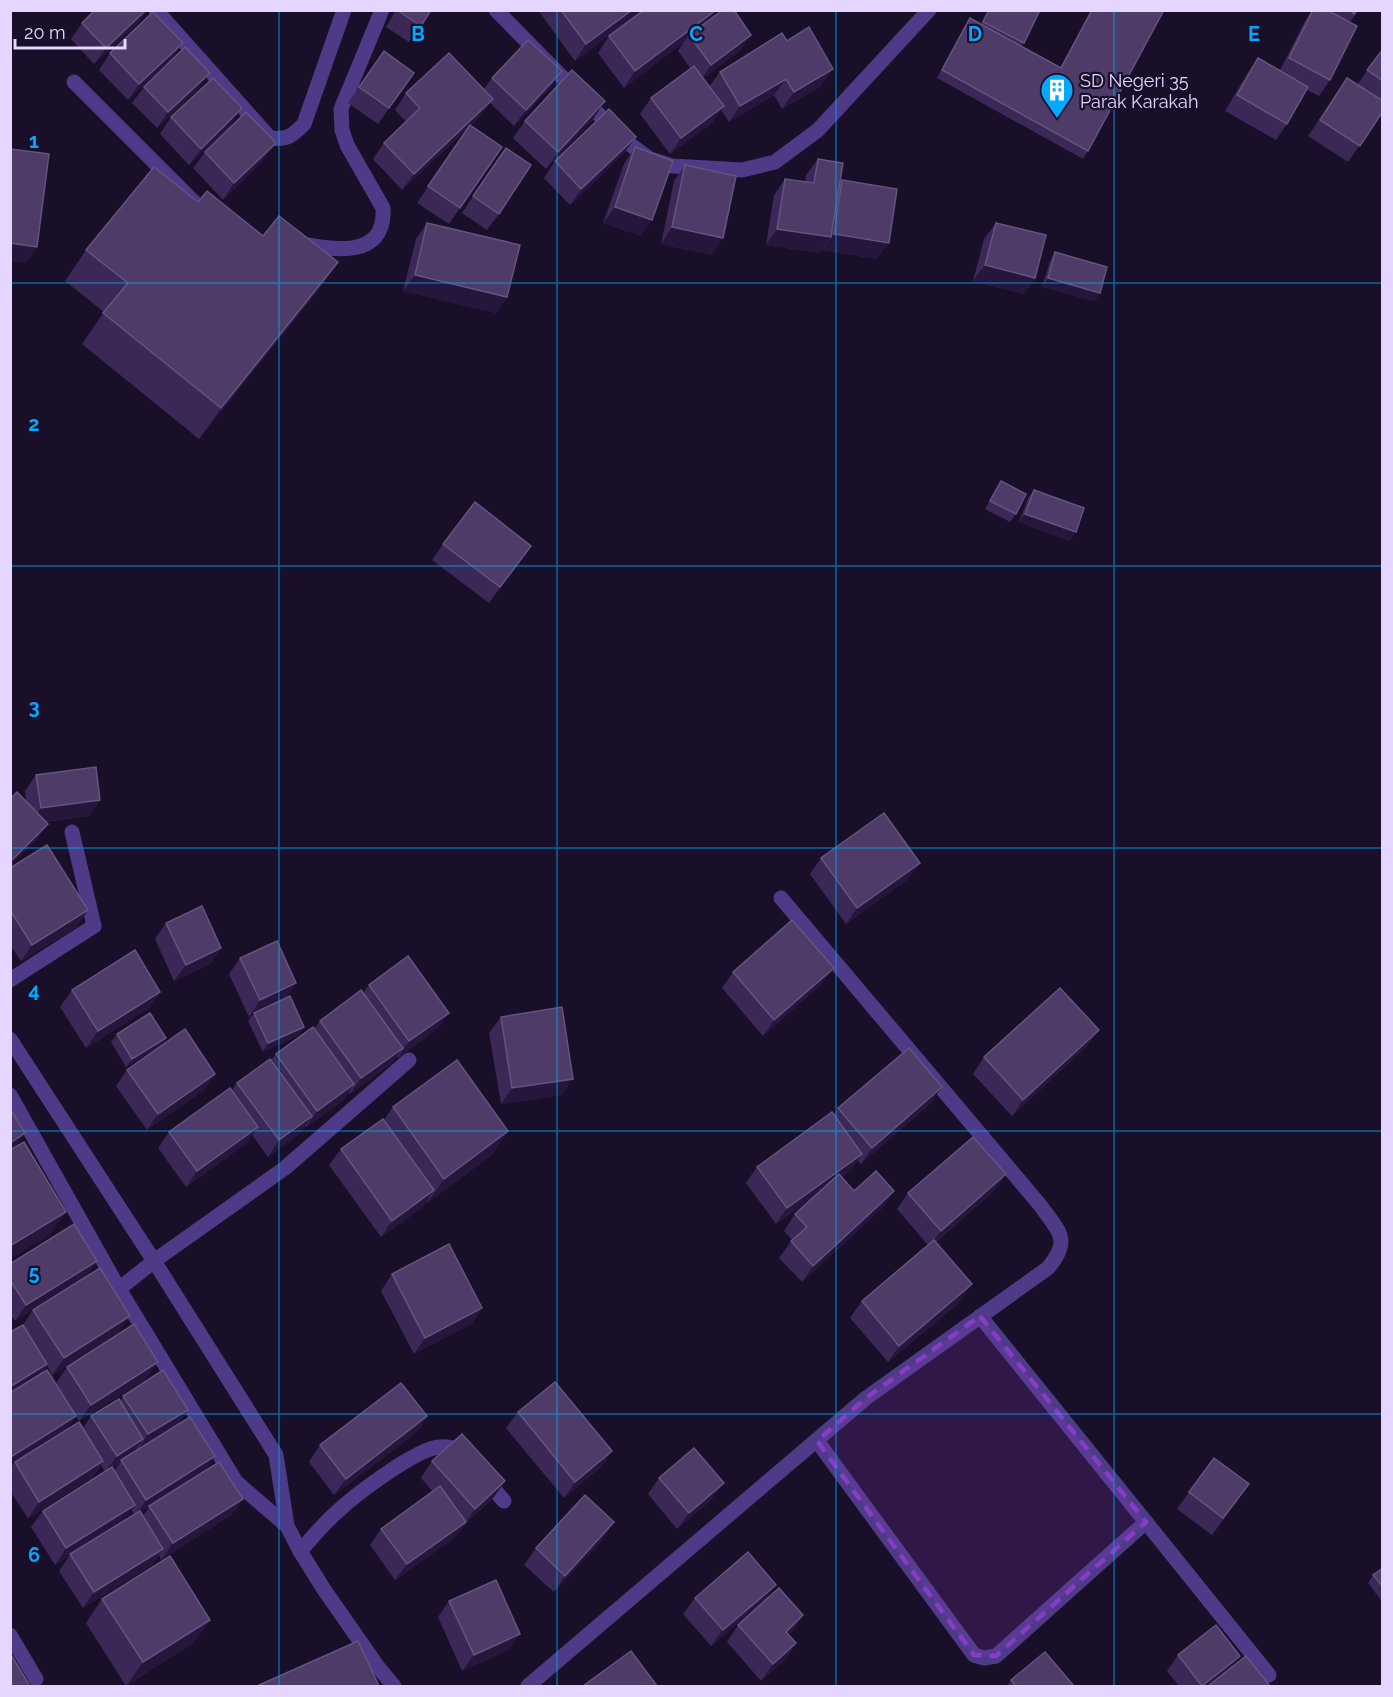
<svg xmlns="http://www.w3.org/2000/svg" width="1393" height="1697" font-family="Raleway,sans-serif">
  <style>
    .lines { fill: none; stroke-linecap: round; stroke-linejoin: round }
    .minor { stroke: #4f3a87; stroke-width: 15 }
    .wall { fill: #3c2856; fill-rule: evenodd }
    .shaded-wall { fill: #26163c }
    .building { fill: #4e3b68; stroke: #655380; stroke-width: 1.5 }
    .marked { fill: #863dc5; fill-opacity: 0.2; stroke: #863dc5; stroke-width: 4.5; stroke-dasharray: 12 8; stroke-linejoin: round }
    .grid { fill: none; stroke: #02a9ff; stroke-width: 1.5; stroke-opacity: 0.55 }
    .labels { text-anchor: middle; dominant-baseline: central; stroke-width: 4.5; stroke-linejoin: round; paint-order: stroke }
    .poi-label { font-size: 18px; fill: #e4d6ff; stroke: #190f28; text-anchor: start }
    .grid-label { font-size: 20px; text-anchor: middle; font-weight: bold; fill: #02a9ff; stroke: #190f28; stroke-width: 4.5; stroke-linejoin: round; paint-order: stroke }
  </style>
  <rect width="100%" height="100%" fill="#190f28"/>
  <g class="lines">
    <g class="minor">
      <path d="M156,10L270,138C288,140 292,136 304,124L344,10"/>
      <polyline points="496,10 624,140 650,159 672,166 742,170 775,162 818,130 929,10"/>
      <polyline points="74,82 195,203"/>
      <path d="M298,243C332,250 386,260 383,208L347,145L342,130L341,109L382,10"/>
      <polyline points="10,980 94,926 72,832"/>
      <polyline points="10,1039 154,1261 276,1455 287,1526 300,1551 323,1588 378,1667 394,1686"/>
      <polyline points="10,1095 119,1289 236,1482 287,1526"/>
      <polyline points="119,1289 154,1261 285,1168 409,1060"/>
      <polyline points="980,1316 1269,1675"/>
      <polyline points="817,1441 974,1655 984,1658 996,1656 1146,1522"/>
      <polyline points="484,1478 504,1501"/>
      <path d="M300,1551C312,1538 324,1523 338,1511C356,1494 416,1449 439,1447C448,1446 458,1448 464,1455"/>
      <polyline points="10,1635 36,1679"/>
      <path d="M528,1686L866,1398L1048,1268C1072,1239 1059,1232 1040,1205L781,898"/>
    </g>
  </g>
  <g class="wall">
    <polygon points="95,10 147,10 138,23 94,64 71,39 82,23"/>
    <polygon points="396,10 431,10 409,42 386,27"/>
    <polygon points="538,10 642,10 575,61"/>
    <polygon points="719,10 714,17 740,51 703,78 709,87 720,72 787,41 822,85 782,109 774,95 729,122 721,110 712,123 670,154 640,114 651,98 691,69 678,51 684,42 624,88 598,53 609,36"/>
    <polygon points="988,10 1040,10 1021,47 1060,68 1091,10 1164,10 1088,151 1083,159 937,78 964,27 970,18 981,24"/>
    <polygon points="1312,10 1359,10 1350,22 1330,80 1319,96 1307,90 1287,124 1276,140 1225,111 1247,74 1258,58 1280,70 1305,21"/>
    <polygon points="183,43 171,59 128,100 99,70 110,53"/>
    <polygon points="1383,49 1383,111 1348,162 1308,136 1347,78 1357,85"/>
    <polygon points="384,51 414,73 378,124 348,103"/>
    <polygon points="562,71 550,88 514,126 490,103 481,115 471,125 502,147 449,224 417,203 468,128 402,190 373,159 384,143 406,122 395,110 406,93 484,89 492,78"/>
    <polygon points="144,87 198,89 157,128 132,103"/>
    <polygon points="171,117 231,125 189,165 160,134"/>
    <polygon points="594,118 546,169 513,138 525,121"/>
    <polygon points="635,147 641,236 603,223 624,164"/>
    <polygon points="205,152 264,159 223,200 193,168"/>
    <polygon points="624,153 570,205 544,178 555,161"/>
    <polygon points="818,159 839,185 842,180 877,259 822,250 823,249 819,253 766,245 774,195 785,179 805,182 806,175"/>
    <polygon points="494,164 499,214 487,230 462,213"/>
    <polygon points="685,165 712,255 661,244 674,181"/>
    <polygon points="198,202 263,236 338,262 316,293 199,439 82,344 104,312 65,281 86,250"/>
    <polygon points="427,223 507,297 496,313 403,291 416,239"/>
    <polygon points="996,223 1035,278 1024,294 973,281 984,239"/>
    <polygon points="1055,252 1100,293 1094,301 1042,287 1050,261"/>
    <polygon points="1001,481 1016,514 1010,522 985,509 996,489"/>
    <polygon points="1034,490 1070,541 1019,522 1028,498"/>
    <polygon points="443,544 520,562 489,603 432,560"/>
    <polygon points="36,775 100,800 89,816 46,822 37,840 26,802 25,791"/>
    <polygon points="821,858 920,863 908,879 846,924 810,874"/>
    <polygon points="10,868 77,927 21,961 10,945"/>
    <polygon points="166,923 221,948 210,964 174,981 155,939"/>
    <polygon points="240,958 296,983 286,998 299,1035 263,1052 248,1021 253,1014 249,1017 229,974"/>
    <polygon points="733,972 822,984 763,1036 722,988"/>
    <polygon points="369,985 449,1013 437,1029 398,1058 397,1056 391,1064 350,1094 348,1093 343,1101 306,1127 305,1126 300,1133 268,1157 252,1135 247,1143 186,1187 158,1148 169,1132 232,1090 237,1083 271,1060 276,1054 314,1029 320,1021 363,993"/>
    <polygon points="72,990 160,992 149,1008 86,1048 60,1007"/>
    <polygon points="501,1017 562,1095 501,1104 489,1033"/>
    <polygon points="1099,1030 1087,1046 1012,1116 973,1074 984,1057"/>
    <polygon points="117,1034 166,1038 160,1046 126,1067 111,1042"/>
    <polygon points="127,1070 204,1090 147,1130 116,1086"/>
    <polygon points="942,1087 931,1103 861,1164 857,1160 851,1170 842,1177 854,1191 894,1191 883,1207 802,1282 779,1258 792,1240 784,1231 795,1214 816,1195 776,1224 746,1183 757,1167 834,1114 838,1108"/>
    <polygon points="393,1107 508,1131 492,1155 427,1203 427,1201 423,1207 381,1237 329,1165 341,1149 384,1120"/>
    <polygon points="994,1191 936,1242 961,1301 888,1362 850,1318 862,1301 928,1245 897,1209 908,1193"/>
    <polygon points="97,1261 85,1277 15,1321 10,1314 10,1264"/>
    <polygon points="392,1274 482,1308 471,1324 414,1354 381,1291"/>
    <path d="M33,1310L119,1332L52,1375L47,1365L40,1375L76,1416L67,1429L83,1428L91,1416L120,1401L123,1396L188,1410L178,1425L215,1456L205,1471L243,1499L231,1515L161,1560L159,1555L152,1565L83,1608L59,1571L70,1555L55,1565L31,1527L43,1511L105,1472L101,1465L92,1478L28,1518L10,1491V1468L12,1466L10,1467V1332L23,1325ZM120,1463L114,1471L112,1468ZM149,1507L143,1516L141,1512ZM131,1510L134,1514L124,1520Z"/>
    <polygon points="67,1367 146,1379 79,1421 56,1383"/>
    <polygon points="518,1412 612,1451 601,1467 564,1498 506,1428"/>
    <polygon points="427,1416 416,1433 334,1495 309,1462 320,1445"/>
    <polygon points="432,1461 505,1481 494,1497 465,1524 454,1538 395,1580 370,1545 381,1529 433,1492 421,1478"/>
    <polygon points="659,1478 712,1499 677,1529 648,1494"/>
    <polygon points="1189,1492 1238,1500 1212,1535 1177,1509"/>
    <polygon points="603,1539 554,1592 524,1565 536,1548"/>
    <polygon points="1383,1568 1383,1603 1368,1583 1373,1575"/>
    <polygon points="776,1585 764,1601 711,1646 683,1614 695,1598"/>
    <polygon points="102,1599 210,1620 193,1643 126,1686 86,1623"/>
    <polygon points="449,1601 520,1634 508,1650 462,1671 438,1617"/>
    <polygon points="803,1615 792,1632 788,1635 796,1643 785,1660 761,1681 727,1642 738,1625"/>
    <polygon points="1178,1655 1232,1667 1270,1686 1179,1686 1167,1671"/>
    <polygon points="1011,1680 1074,1686 1007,1686"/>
  </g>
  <g class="shaded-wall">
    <polygon points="146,10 147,10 138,23 94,64 106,48"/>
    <polygon points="632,10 642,10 575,61 586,44"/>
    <polygon points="716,10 719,10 710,23 689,35 684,42 624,88 635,71"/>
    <polygon points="751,35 740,51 700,81 711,65"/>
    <polygon points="183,43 171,59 128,100 139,84"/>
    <polygon points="833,69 822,85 782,109 794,92"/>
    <polygon points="562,71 550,88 514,126 526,110"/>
    <polygon points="210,73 198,89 157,128 168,112"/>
    <polygon points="786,79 774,95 729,122 740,106"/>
    <polygon points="493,99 481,115 402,190 414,174"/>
    <polygon points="605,101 594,118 546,169 558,152"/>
    <polygon points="724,106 712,123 670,154 681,138"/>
    <polygon points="242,108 231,125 189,165 201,149"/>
    <polygon points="636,137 624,153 570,205 581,189"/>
    <polygon points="276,143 264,159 223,200 234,183"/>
    <polygon points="615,207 652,220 641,236 603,223"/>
    <polygon points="672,227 723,238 712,255 661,244"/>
    <polygon points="777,229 831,237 819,253 766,245"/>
    <polygon points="834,234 889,243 877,259 822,250"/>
    <polygon points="10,243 37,247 26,263 10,261"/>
    <polygon points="338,262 316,293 199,439 221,408"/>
    <polygon points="985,265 1035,278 1024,294 973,281"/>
    <polygon points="415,275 507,297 496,313 403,291"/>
    <polygon points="1048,278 1100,293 1094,301 1042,287"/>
    <polygon points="1025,514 1076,532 1070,541 1019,522"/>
    <polygon points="531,546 520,562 489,603 500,587"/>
    <polygon points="100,800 89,816 29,824 41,808"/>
    <polygon points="48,824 37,840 10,866 10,862"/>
    <polygon points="920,863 908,879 846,924 857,908"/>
    <polygon points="88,910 77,927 21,961 32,945"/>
    <polygon points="221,948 210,964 174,981 186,965"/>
    <polygon points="834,968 822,984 763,1036 774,1020"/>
    <polygon points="296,983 285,1000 249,1017 260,1000"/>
    <polygon points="160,992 149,1008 86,1048 98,1031"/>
    <polygon points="449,1013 437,1029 398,1058 409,1041"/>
    <polygon points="304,1027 299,1035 263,1052 268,1043"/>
    <polygon points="1099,1030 1087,1046 1012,1116 1023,1100"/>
    <polygon points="166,1038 160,1046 126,1067 132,1059"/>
    <polygon points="403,1048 391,1064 350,1094 361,1078"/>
    <polygon points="215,1074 204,1090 147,1130 158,1114"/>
    <polygon points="573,1079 562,1095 501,1104 512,1088"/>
    <polygon points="354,1084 343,1101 306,1127 317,1111"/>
    <polygon points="942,1087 931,1103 861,1164 872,1148"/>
    <polygon points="312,1116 300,1133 268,1157 279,1140"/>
    <polygon points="258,1127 247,1143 186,1187 197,1171"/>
    <polygon points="508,1131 492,1155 427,1203 444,1179"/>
    <polygon points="25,1133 14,1150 10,1152 10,1143"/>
    <polygon points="862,1154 851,1170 776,1224 787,1208"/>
    <polygon points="1006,1174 994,1191 929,1247 941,1231"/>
    <polygon points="434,1190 423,1207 381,1237 392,1221"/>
    <polygon points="894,1191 883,1207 802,1282 813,1266"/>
    <polygon points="66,1212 49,1236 10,1259 10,1246"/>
    <polygon points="97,1261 85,1277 15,1321 26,1305"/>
    <polygon points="972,1284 961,1301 888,1362 899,1346"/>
    <polygon points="482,1308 471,1324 414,1354 425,1338"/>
    <polygon points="130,1316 119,1332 52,1375 64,1358"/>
    <polygon points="158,1362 146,1379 79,1421 91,1405"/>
    <polygon points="47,1364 36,1380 10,1397 10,1387"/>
    <polygon points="188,1410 177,1426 137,1451 148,1434"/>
    <polygon points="76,1416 65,1433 15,1462 10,1467 11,1457"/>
    <polygon points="427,1416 416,1433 334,1495 346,1479"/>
    <polygon points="143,1439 132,1455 121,1460 120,1463 105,1472 117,1456"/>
    <polygon points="612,1451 601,1467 564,1498 575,1482"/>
    <polygon points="215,1456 204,1472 135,1516 146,1500"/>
    <polygon points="103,1461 92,1478 28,1518 39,1502"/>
    <polygon points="505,1481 494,1497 465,1524 454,1538 395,1580 407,1564 465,1523 475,1509"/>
    <polygon points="724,1483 712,1499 677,1529 689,1513"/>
    <polygon points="243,1499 231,1515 161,1560 173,1543"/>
    <polygon points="135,1505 124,1521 55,1565 66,1548"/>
    <polygon points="614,1522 603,1539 554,1592 565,1576"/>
    <polygon points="163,1549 152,1565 83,1608 94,1592"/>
    <polygon points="776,1585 764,1601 711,1646 723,1630"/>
    <polygon points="803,1615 792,1632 774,1648 786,1632"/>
    <polygon points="210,1620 193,1643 126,1686 143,1662"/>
    <polygon points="520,1634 508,1650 462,1671 474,1655"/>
    <polygon points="796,1643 785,1660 761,1681 773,1664"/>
    <polygon points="1240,1656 1228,1673 1210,1686 1202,1686"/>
  </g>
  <g class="building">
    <polygon points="95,10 146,10 106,48 82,23"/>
    <polygon points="397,10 431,10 421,26"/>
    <polygon points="561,10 632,10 586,44"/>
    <polygon points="644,10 716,10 635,71 609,36"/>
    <polygon points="723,10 734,10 751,35 711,65 689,35"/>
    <polygon points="989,10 1040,10 1024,43 983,22"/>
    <polygon points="1092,10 1164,10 1088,151 942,70 970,18 1061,68"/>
    <polygon points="1313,10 1327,10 1357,26 1330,80 1289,58"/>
    <polygon points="1350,10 1357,10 1354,14"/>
    <polygon points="153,12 183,43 139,84 110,53"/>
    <polygon points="809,27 833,69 794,92 786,79 740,106 720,72 782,33 787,41"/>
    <polygon points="528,40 562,71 526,110 492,78"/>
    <polygon points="185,47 210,73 168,112 144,87"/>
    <polygon points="1383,49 1383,81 1367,70"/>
    <polygon points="384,51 414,73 389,108 359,87"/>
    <polygon points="449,53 493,99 414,174 384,143 420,108 406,93"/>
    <polygon points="1258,58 1308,87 1287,124 1237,95"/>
    <polygon points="694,66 724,106 681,138 651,98"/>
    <polygon points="572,70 605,101 558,152 525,121"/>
    <polygon points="213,78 242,108 201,149 171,117"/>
    <polygon points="1347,78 1383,101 1383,111 1360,146 1320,120"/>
    <polygon points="609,109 636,137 581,189 555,161"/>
    <polygon points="246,112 276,143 234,183 205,152"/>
    <polygon points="470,125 502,147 460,208 428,186"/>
    <polygon points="635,147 673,161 652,220 615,207"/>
    <polygon points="506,148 531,165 499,214 473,196"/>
    <polygon points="10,149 49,154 37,247 10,243"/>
    <polygon points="818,159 843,163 831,237 777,229 785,179 814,183"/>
    <polygon points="685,165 736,176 723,238 672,227"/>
    <polygon points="154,167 198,202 207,191 263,236 279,216 338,262 221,408 103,313 128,283 86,250"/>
    <polygon points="842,180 897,189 889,243 834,234"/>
    <polygon points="427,223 520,245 507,297 415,275"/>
    <polygon points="996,223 1046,235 1035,278 985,265"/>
    <polygon points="1055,252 1107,267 1100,293 1048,278"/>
    <polygon points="1001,481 1026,494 1016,514 990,501"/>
    <polygon points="1034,490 1084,508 1076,532 1025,514"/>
    <polygon points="475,502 531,546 500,587 443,544"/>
    <polygon points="96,767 100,800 41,808 36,775"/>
    <polygon points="17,792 48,824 10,862 10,799"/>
    <polygon points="884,813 920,863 857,908 821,858"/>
    <polygon points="47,845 88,910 32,945 10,910 10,868"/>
    <polygon points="202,906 221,948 186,965 166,923"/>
    <polygon points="792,920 834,968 774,1020 733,972"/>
    <polygon points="277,941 296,983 260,1000 240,958"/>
    <polygon points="135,950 160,992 98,1031 72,990"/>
    <polygon points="408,956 449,1013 409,1041 369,985"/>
    <polygon points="1060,988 1099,1030 1023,1100 984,1057"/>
    <polygon points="361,990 403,1048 361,1078 320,1021"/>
    <polygon points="290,996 304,1027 268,1043 254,1013"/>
    <polygon points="562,1007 573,1079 512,1088 501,1017"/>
    <polygon points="150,1013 166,1038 132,1059 117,1034"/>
    <polygon points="313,1027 354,1084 317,1111 276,1054"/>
    <polygon points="185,1029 215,1074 158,1114 127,1070"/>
    <polygon points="909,1048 942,1087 872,1148 838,1108"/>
    <polygon points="270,1059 312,1116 279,1140 237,1083"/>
    <polygon points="457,1060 508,1131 444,1179 393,1107"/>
    <polygon points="230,1088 258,1127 197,1171 169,1132"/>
    <polygon points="10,1109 25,1133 10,1143"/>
    <polygon points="832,1112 862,1154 787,1208 757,1167"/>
    <polygon points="383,1119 434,1190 392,1221 341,1149"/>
    <polygon points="973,1137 1006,1174 941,1231 908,1193"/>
    <polygon points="24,1142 66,1212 10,1246 10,1150"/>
    <polygon points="876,1171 894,1191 813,1266 791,1241 807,1227 795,1214 839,1174 854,1191"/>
    <polygon points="74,1224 97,1261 26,1305 10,1280 10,1264"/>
    <polygon points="934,1240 972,1284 899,1346 862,1301"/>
    <polygon points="449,1244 482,1308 425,1338 392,1274"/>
    <polygon points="100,1268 130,1316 64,1358 33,1310"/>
    <polygon points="134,1324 158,1362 91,1405 67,1367"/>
    <polygon points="23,1325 47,1364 10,1387 10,1332"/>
    <polygon points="47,1370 76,1416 11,1457 10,1393"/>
    <polygon points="163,1370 188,1410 148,1434 123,1396"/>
    <polygon points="555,1382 612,1451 575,1482 518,1412"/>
    <polygon points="401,1383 427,1416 346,1479 320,1445"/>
    <polygon points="119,1399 143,1439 117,1456 91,1416"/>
    <polygon points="190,1417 215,1456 146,1500 121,1460"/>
    <polygon points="79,1422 103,1461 39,1502 15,1462"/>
    <polygon points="462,1434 505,1481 475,1509 432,1461"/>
    <polygon points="694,1448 724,1483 689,1513 659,1478"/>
    <polygon points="1214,1458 1249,1484 1223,1518 1189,1492"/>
    <polygon points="219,1462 243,1499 173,1543 149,1506"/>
    <polygon points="112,1467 135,1505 66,1548 43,1511"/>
    <polygon points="440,1486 466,1522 407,1564 381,1529"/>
    <polygon points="585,1495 614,1522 565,1576 536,1548"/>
    <polygon points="140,1511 163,1549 94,1592 70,1554"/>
    <polygon points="748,1552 776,1585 723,1630 695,1598"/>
    <polygon points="170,1556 210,1620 143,1662 102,1599"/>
    <polygon points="1383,1568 1383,1587 1373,1575"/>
    <polygon points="496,1580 520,1634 474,1655 449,1601"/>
    <polygon points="779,1588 803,1615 786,1632 796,1643 773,1664 738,1625"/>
    <polygon points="1216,1625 1240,1656 1202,1686 1178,1655"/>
    <polygon points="358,1641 379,1686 257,1686"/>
    <polygon points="631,1651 657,1686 583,1686"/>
    <polygon points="1045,1652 1074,1686 1016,1686 1011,1680"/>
    <polygon points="10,1653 30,1686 10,1686"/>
    <polygon points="1246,1656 1270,1686 1208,1686"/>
  </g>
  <path class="marked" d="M980,1316L1146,1522L996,1656L974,1655L817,1441L866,1398Z"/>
  <path class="grid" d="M279,10V1686M557,10V1686M836,10V1686M1114,10V1686M10,283H1382M10,566H1382M10,848H1382M10,1131H1382M10,1414H1382"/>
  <defs>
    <symbol id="building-pin" viewBox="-11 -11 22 30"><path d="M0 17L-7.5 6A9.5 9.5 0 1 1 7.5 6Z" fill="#02a9ff" stroke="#190f28"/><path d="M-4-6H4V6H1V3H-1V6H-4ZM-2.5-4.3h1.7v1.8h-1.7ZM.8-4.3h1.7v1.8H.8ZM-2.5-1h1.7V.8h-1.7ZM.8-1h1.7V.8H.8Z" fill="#fff"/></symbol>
  </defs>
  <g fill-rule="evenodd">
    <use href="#building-pin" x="1038" y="71" width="38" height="52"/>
  </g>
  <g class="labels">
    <g class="poi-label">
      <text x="1080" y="80">SD Negeri 35<tspan x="1080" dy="21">Parak Karakah</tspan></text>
    </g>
  </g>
  <g class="grid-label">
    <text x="418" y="41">B</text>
    <text x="696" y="41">C</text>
    <text x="975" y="41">D</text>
    <text x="1254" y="41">E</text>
    <text x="34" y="148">1</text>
    <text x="34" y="431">2</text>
    <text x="34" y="714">3</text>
    <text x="34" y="997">4</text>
    <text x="34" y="1280">5</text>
    <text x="34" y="1562">6</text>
  </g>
  <rect width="1393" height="1697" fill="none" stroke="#e4d6ff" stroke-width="24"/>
  <path d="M15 39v9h110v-9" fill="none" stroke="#e4d6ff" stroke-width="3"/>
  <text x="24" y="39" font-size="18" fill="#e4d6ff" stroke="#190f28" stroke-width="4.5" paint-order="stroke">20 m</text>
</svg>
